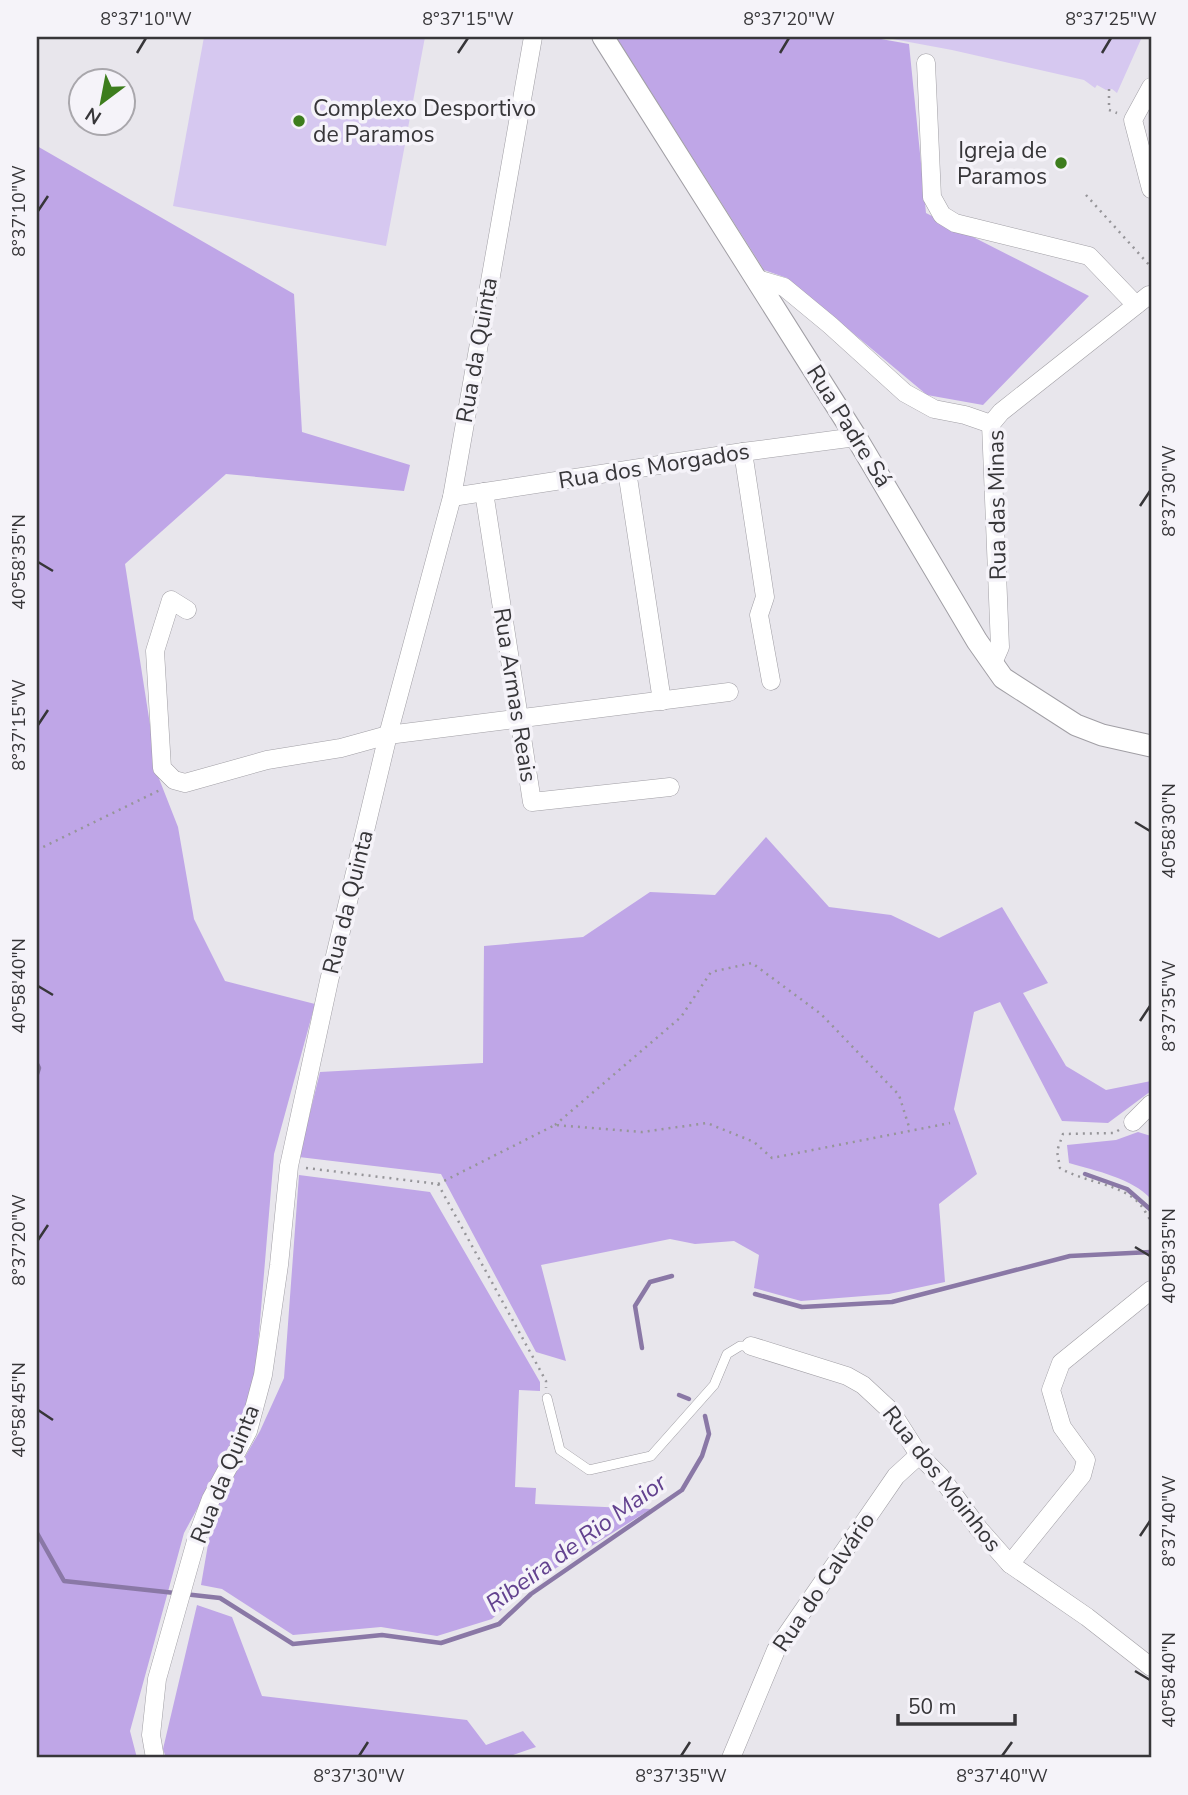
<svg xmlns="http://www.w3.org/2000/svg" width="1188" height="1795" font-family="'Nunito Sans',sans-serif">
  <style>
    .green { fill: #d6c8f0 }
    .forest { fill: #bfa6e7 }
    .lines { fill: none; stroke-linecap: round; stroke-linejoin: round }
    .stream { stroke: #8a78a6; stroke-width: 4.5 }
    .service-casing { stroke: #a19fa5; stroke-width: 10 }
    .minor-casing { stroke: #a19fa5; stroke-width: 19 }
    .tertiary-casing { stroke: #a19fa5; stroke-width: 23 }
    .path { stroke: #969599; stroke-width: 2.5; stroke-dasharray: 2 5; stroke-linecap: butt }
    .service { stroke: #fff; stroke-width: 9 }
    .minor { stroke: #fff; stroke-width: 18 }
    .tertiary { stroke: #fff; stroke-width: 21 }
    .ticks { fill: none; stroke: #373639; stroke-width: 2.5 }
    .poi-dot { fill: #3d7d1d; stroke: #f5f3f9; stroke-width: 2.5 }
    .labels { text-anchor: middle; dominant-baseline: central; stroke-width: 7; stroke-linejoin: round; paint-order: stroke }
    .poi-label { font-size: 23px; fill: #373639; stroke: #f5f3f9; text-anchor: start }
    .street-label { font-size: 23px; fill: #373639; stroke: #f5f3f9 }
    .water-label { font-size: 24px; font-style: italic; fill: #63428f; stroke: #f5f3f9 }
    .neatline { fill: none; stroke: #373639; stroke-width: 2.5 }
    .ticks-label { font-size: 18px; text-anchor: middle; fill: #373639 }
  </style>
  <rect width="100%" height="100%" fill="#e8e6ec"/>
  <g class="green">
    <polygon points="204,37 425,37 386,246 173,206"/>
    <polygon points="882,37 1142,37 1117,93 1112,89 1106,90 1097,85 1095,88 1084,80 952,50"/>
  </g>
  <g class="forest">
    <polygon points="616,37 881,37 881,39 909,44 926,213 1089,296 983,405 927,395 787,278 764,270"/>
    <polygon points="37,146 294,294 302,432 410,465 404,491 226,474 125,564 158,776 178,827 194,919 225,981 315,1004 274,1154 256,1369 239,1432 184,1533 130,1731 137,1758 37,1758"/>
    <polygon points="766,837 829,907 891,915 939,938 1002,907 1048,983 1023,993 1066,1066 1106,1090 1151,1081 1151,1091 1108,1123 1062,1121 1000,1002 974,1012 954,1109 977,1174 939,1204 945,1282 889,1294 801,1301 754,1288 759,1255 734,1241 695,1244 670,1239 541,1265 566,1361 536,1352 441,1174 299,1157 320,1072 483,1063 484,946 583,937 650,892 715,895"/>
    <path d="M1138,1132L1151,1136V1199C1132,1178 1096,1171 1069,1163L1067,1145L1116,1140Z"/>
    <polygon points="299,1175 430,1192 540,1382 540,1391 519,1390 515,1487 536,1488 535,1504 651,1509 524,1588 492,1619 437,1636 381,1627 293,1635 222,1589 201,1585 214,1510 260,1431 284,1378"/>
    <polygon points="197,1605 232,1617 262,1696 467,1720 486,1745 523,1731 536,1747 504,1758 166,1758 163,1749"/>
  </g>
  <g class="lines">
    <g class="stream">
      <polyline points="37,1064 39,1068 37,1074"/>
      <polyline points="1085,1174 1127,1189 1151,1210"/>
      <polyline points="755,1294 802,1307 892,1302 1070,1256 1151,1252"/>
      <polyline points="642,1348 635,1306 650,1282 672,1276"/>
      <polyline points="679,1395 689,1399"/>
      <polyline points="37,1533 64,1581 175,1593"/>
      <polyline points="184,1594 220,1598 293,1644 382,1635 441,1643 499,1624 531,1594 682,1490 702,1456 709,1434 705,1416"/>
    </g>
    <defs>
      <polyline id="service" points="547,1398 560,1450 589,1470 651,1456 714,1385 727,1354 740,1346 751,1346"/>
      <g id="minor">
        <polyline points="926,63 932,197 942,215 955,223 1089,256 1136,305"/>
        <polyline points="1151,87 1133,120 1151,189"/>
        <polyline points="757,279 784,287 830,325 905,393 934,409 965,415 991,424"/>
        <polyline points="743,452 765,597 759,615 771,681"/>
        <polyline points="627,471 662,701"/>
        <polyline points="484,492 532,802 670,787"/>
        <polyline points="452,497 743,452 856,437"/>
        <polyline points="187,610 171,600 155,651 162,768 174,780 185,783 267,760 341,748 388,735 729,692"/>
        <polyline points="993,663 1000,647 991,424 1001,412 1149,295 1151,295"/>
        <polyline points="1133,1122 1151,1104"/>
        <polyline points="751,1346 847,1376 863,1385 891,1411 919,1455 940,1476 979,1529 1010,1564 1087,1617 1151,1667"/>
        <polyline points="1010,1564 1082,1475 1086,1460 1062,1427 1051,1390 1061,1363 1151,1290"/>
        <polyline points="155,1758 151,1735 157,1679 198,1534 211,1499 248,1431 263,1375 279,1265 289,1166 329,981 388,735 452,497 533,37"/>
        <polyline points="731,1758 776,1650 896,1476 919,1455"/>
      </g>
      <polyline id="tertiary" points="603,37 856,437 977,641 1003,678 1076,725 1102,735 1151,746"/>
    </defs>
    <use href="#service" class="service-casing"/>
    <use href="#minor" class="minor-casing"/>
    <use href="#tertiary" class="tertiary-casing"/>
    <g class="path">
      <polyline points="1109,89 1109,110 1117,113"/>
      <polyline points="1086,195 1151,267"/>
      <polyline points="37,850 160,790"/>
      <polyline points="555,1125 681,1017 711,972 752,963 821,1014 899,1095 910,1130"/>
      <path d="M1119,1130L1114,1133L1063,1134L1057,1151L1060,1168C1083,1182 1118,1183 1138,1202C1143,1207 1147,1215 1151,1221"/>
      <polyline points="306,1168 438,1184 555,1125 642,1132 707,1123 754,1142 772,1158 950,1123"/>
      <polyline points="438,1184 546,1381 546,1388"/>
    </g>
    <use href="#service" class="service"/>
    <use href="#minor" class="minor"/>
    <use href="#tertiary" class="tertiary"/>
  </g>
  <path class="ticks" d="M137,53L146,38M458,53L468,38M780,53L789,38M1102,53L1111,38M38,211L48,196M1140,506L1150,491M38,562L53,571M38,725L48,710M1135,822L1150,831M38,986L53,995M1140,1021L1150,1006M38,1240L48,1225M1135,1247L1150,1256M38,1410L53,1420M1140,1536L1150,1521M1135,1671L1150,1680M359,1756L368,1742M681,1756L690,1742M1002,1756L1012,1742"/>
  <g class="poi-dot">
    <circle cx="299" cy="121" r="7"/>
    <circle cx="1061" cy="163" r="7"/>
  </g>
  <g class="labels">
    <g class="poi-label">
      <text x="313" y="108">Complexo Desportivo<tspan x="313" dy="26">de Paramos</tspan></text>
      <text x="1047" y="150" text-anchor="end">Igreja de<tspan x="1047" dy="26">Paramos</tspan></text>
    </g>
    <g class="street-label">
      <text transform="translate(477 350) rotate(-80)">Rua da Quinta</text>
      <text transform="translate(849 426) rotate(58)">Rua Padre Sá</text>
      <text transform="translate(654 466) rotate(-9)">Rua dos Morgados</text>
      <text transform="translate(997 505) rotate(-91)">Rua das Minas</text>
      <text transform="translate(515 695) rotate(81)">Rua Armas Reais</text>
      <text transform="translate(348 902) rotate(-76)">Rua da Quinta</text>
      <text transform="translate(225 1474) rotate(-68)">Rua da Quinta</text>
      <text transform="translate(942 1479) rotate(52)">Rua dos Moinhos</text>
      <text transform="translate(824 1582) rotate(-56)">Rua do Calvário</text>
    </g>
    <g class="water-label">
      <text transform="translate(576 1543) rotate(-36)">Ribeira de Rio Maior</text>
    </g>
  </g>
  <rect width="1188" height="1795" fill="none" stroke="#f5f3f9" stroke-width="77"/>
  <g transform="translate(102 102) rotate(212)"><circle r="33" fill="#f5f3f9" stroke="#a9a7ac" stroke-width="2"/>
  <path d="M0-5L12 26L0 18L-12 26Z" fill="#3d7d1d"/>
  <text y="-10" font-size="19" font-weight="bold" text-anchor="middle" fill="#373639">N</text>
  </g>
  <path d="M898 1714v10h117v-10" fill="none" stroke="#373639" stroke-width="3.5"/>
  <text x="908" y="1714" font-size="21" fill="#373639" stroke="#f5f3f9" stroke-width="5" paint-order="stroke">50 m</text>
  <rect x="38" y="38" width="1112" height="1718" class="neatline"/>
  <g class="ticks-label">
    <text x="146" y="25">8°37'10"W</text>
    <text x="468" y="25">8°37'15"W</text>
    <text x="789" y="25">8°37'20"W</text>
    <text x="1111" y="25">8°37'25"W</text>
    <text transform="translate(19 211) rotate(-90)" y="6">8°37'10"W</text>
    <text transform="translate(1169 491) rotate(-90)" y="6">8°37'30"W</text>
    <text transform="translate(19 562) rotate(-90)" y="6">40°58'35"N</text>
    <text transform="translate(19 725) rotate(-90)" y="6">8°37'15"W</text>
    <text transform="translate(1169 831) rotate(-90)" y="6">40°58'30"N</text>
    <text transform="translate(19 986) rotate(-90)" y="6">40°58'40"N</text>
    <text transform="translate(1169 1006) rotate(-90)" y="6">8°37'35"W</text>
    <text transform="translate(19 1240) rotate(-90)" y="6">8°37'20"W</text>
    <text transform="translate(1169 1256) rotate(-90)" y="6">40°58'35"N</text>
    <text transform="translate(19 1410) rotate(-90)" y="6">40°58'45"N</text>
    <text transform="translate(1169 1521) rotate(-90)" y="6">8°37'40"W</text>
    <text transform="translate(1169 1680) rotate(-90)" y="6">40°58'40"N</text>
    <text x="359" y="1782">8°37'30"W</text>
    <text x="681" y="1782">8°37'35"W</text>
    <text x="1002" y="1782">8°37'40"W</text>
  </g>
</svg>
